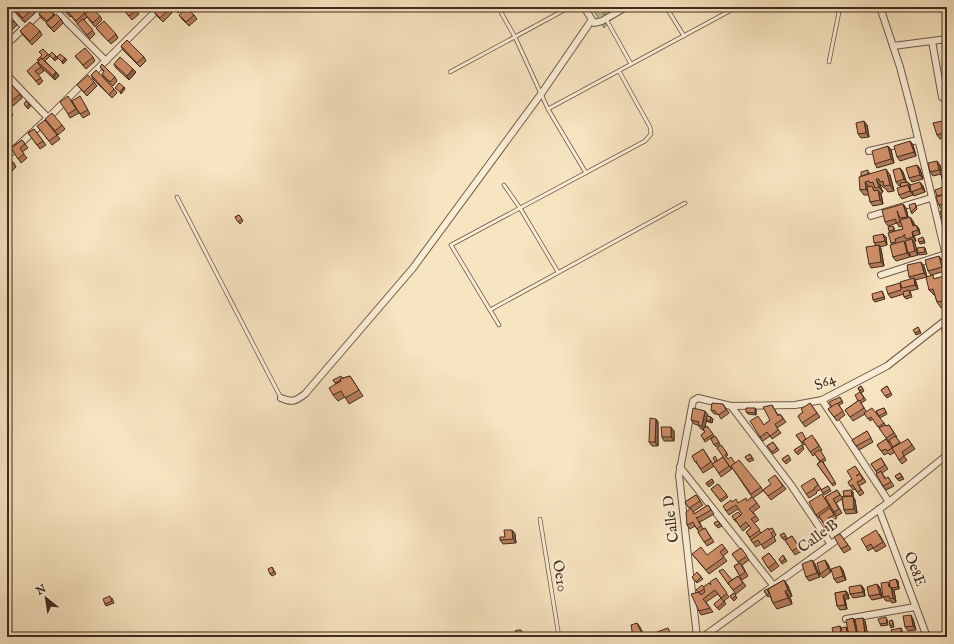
<svg xmlns="http://www.w3.org/2000/svg" width="954" height="644" font-family="'IM FELL English',serif">
  <style>
    .cemetery { fill: url(#cemetery-stones); stroke: #7e7858 }
    .lines { fill: none; stroke-linecap: round; stroke-linejoin: round }
    .service-casing { stroke: #6e5a46; stroke-width: 4.5 }
    .minor-casing { stroke: #6e5a46; stroke-width: 8 }
    .service { stroke: #faedd6; stroke-width: 3 }
    .minor { stroke: #faedd6; stroke-width: 6 }
    .wall { fill: #b47c5b; stroke: #402c1e }
    .shaded-wall { fill: #92654a; stroke: #402c1e }
    .building { fill: #d1906a; stroke: #402c1e }
    .labels { text-anchor: middle; dominant-baseline: central; stroke-width: 4; stroke-linejoin: round; paint-order: stroke }
    .street-label { font-size: 15px; fill: #402c1e; stroke: #faedd6 }
  </style>
  <defs>
    <pattern id="cemetery-stones" width="16" height="16" patternUnits="userSpaceOnUse"><rect width="16" height="16" fill="#bdc492"/><path d="M2 7V4a2 2 0 0 1 4 0v3zM10 15v-3a2 2 0 0 1 4 0v3z" fill="#9b9f77"/></pattern>
  </defs>
  <rect width="100%" height="100%" fill="#f7e4c0"/>
  <filter id="stains"><feTurbulence type="fractalNoise" baseFrequency=".005" numOctaves="4"/><feColorMatrix values="0 0 0 0 .2 0 0 0 0 .09 0 0 0 0 .02 0 0 0 .5 -.17"/></filter>
  <radialGradient id="worn" r=".72"><stop offset=".6" stop-color="#630" stop-opacity="0"/><stop offset="1" stop-color="#630" stop-opacity=".3"/></radialGradient>
  <polygon class="cemetery" points="592,7 621,7 604,28"/>
  <g class="lines">
    <defs>
      <g id="service">
        <polyline points="498,7 515,37 548,109 586,173"/>
        <polyline points="666,7 684,36"/>
        <polyline points="606,19 631,64"/>
        <polyline points="829,62 840,7"/>
        <polyline points="450,72 570,7"/>
        <polyline points="548,109 737,7"/>
        <polyline points="504,185 520,208 558,272"/>
        <polyline points="177,197 281,398"/>
        <polyline points="490,310 685,203"/>
        <polyline points="499,325 451,245 645,141 651,134 650,127 619,71"/>
        <polyline points="540,519 559,637"/>
      </g>
      <g id="minor">
        <polyline points="52,7 106,61"/>
        <polyline points="584,7 594,23 602,21 626,7"/>
        <polyline points="880,7 900,67 911,109 947,260"/>
        <polyline points="7,9 24,27"/>
        <polyline points="932,41 942,97"/>
        <polyline points="7,44 46,7"/>
        <polyline points="893,46 947,39"/>
        <polyline points="7,75 48,118"/>
        <polyline points="869,151 918,140"/>
        <polyline points="7,156 48,118 160,7"/>
        <polyline points="871,216 931,198"/>
        <polyline points="881,275 946,254"/>
        <polyline points="944,322 947,338"/>
        <path d="M281,398C292,403 296,401 305,394L413,268L541,94L591,21"/>
        <polyline points="822,400 889,502"/>
        <polyline points="731,406 791,485 830,543"/>
        <polyline points="680,467 773,585"/>
        <polyline points="879,509 927,637"/>
        <polyline points="846,619 915,607"/>
        <polyline points="697,637 679,475 693,401 698,398 731,406 795,405 822,400 887,366 947,319"/>
        <polyline points="703,637 889,502 947,455"/>
      </g>
    </defs>
    <use href="#service" class="service-casing"/>
    <use href="#minor" class="minor-casing"/>
    <use href="#service" class="service"/>
    <use href="#minor" class="minor"/>
  </g>
  <g class="wall">
    <polygon points="13,7 30,7 35,13 25,22 17,13"/>
    <polygon points="31,7 39,7 39,8 35,11"/>
    <polygon points="46,7 54,16 61,19 63,23 54,32 49,27 46,23 47,23 41,18 39,14"/>
    <polygon points="61,7 74,7 74,8 79,7 85,14 100,16 102,20 95,27 87,17 84,20 95,34 90,39 71,16 70,17"/>
    <polygon points="79,7 84,7 82,9"/>
    <polygon points="121,7 134,7 139,14 132,20"/>
    <polygon points="172,7 184,7 178,13"/>
    <polygon points="169,9 172,13 163,22 157,16 154,12"/>
    <polygon points="7,13 14,21 17,25 9,33 7,30"/>
    <polygon points="179,15 194,15 197,19 189,26 182,19"/>
    <polygon points="96,28 116,34 118,38 111,44"/>
    <polygon points="20,31 40,31 42,35 32,45 23,35"/>
    <polygon points="121,46 144,57 146,61 140,67 123,50"/>
    <polygon points="48,54 50,56 45,61 56,72 59,76 55,80 40,66 38,62"/>
    <polygon points="75,56 93,57 95,61 86,69"/>
    <polygon points="114,64 136,72 129,80 116,68"/>
    <polygon points="41,67 44,71 38,75 43,81 39,85 27,71"/>
    <polygon points="100,67 115,77 117,81 113,86 104,78 102,74 104,72"/>
    <polygon points="91,75 114,89 117,93 112,98 93,79"/>
    <polygon points="94,82 97,86 87,96 77,85"/>
    <polygon points="7,89 20,94 22,98 13,106 7,99"/>
    <polygon points="71,100 79,113 70,118 68,114"/>
    <polygon points="82,100 90,114 83,118 80,114"/>
    <polygon points="24,104 29,104 31,106 28,109"/>
    <polygon points="7,107 13,115 10,118 7,115"/>
    <polygon points="45,119 62,125 65,129 58,135"/>
    <polygon points="947,120 947,137 940,139 937,135"/>
    <polygon points="867,125 869,137 861,138 858,134"/>
    <polygon points="37,126 57,135 60,139 52,145"/>
    <polygon points="34,129 46,145 40,149 28,133"/>
    <polygon points="22,140 28,148 22,152 27,158 21,163 11,148"/>
    <polygon points="910,141 913,145 916,156 900,161 897,157"/>
    <polygon points="888,146 891,150 894,163 877,168 875,164"/>
    <polygon points="7,156 14,163 16,167 11,172 7,168"/>
    <polygon points="917,165 920,169 923,179 912,182 909,178"/>
    <polygon points="940,165 941,170 947,169 947,182 944,183 942,179 941,174 933,176 930,172"/>
    <polygon points="900,168 903,172 906,182 910,184 910,185 923,186 925,192 914,196 912,192 913,195 902,199 899,195 901,187 901,185 899,186 896,182"/>
    <polygon points="7,170 11,176 7,179"/>
    <polygon points="869,172 869,174 890,175 894,191 888,192 885,188 884,188 881,185 880,185 883,192 881,193 883,204 873,206 870,202 869,195 864,195 860,190"/>
    <polygon points="943,187 944,189 946,194 947,194 947,208 941,209 939,205 937,196"/>
    <polygon points="915,203 917,209 912,214 911,212"/>
    <polygon points="903,204 906,208 908,217 913,221 915,226 916,225 919,229 920,234 914,236 916,241 914,242 918,255 911,257 909,253 910,257 896,261 893,257 892,244 891,243 890,233 889,231 893,226 894,228 895,231 903,229 902,226 899,227 897,223 888,226 885,222"/>
    <polygon points="947,209 947,222 945,223 942,219"/>
    <polygon points="239,215 243,221 240,224 235,217"/>
    <polygon points="886,237 887,245 880,247 881,249 884,266 871,268 869,264 876,245 874,243"/>
    <polygon points="924,239 925,243 920,244 919,242"/>
    <polygon points="924,247 925,248 927,254 919,255 918,253"/>
    <polygon points="942,260 945,271 931,275 928,271"/>
    <polygon points="924,266 927,277 915,280 916,282 918,289 910,291 912,297 906,299 904,297 904,294 891,298 888,294 901,286 911,279 909,277"/>
    <polygon points="936,278 947,281 947,306 941,308 937,302 935,295 934,295 929,290"/>
    <polygon points="882,291 883,293 885,299 875,302 873,300"/>
    <polygon points="918,327 921,333 916,335 915,333"/>
    <polygon points="350,376 363,396 349,404 345,397 338,401 333,395 336,384 333,380 343,378"/>
    <polygon points="861,386 864,391 861,393 866,400 861,403 866,411 884,423 886,426 889,425 897,437 896,437 901,444 908,439 915,449 904,456 907,460 902,464 899,460 894,448 890,442 889,442 873,419 870,421 865,414 853,421 845,410 858,401 860,392 858,388"/>
    <polygon points="887,386 892,395 887,398 881,390"/>
    <polygon points="841,399 843,403 839,405 845,415 837,421 828,409"/>
    <polygon points="810,403 820,417 805,427 798,416 803,412"/>
    <polygon points="723,404 729,413 721,419 718,414 714,414 711,410"/>
    <polygon points="772,405 778,415 780,414 786,422 777,428 781,433 772,439 770,436 763,441 760,437 764,425 770,420"/>
    <polygon points="755,408 756,410 756,415 748,414 746,412"/>
    <polygon points="884,408 887,414 880,418 876,411"/>
    <polygon points="708,415 707,417 711,417 713,419 712,423 708,422 706,420 705,428 707,426 714,436 705,442 701,435 705,432 703,430 701,429 698,425 694,424 691,420"/>
    <polygon points="656,419 658,422 658,446 652,446 649,442"/>
    <polygon points="674,431 674,441 664,441 662,437"/>
    <polygon points="867,431 873,442 859,450 852,440"/>
    <polygon points="796,435 806,439 815,439 822,450 820,451 826,460 823,462 836,484 833,486 817,464 820,462 815,454 813,456 805,444 803,445"/>
    <polygon points="715,436 720,444 716,447 711,439"/>
    <polygon points="886,439 895,452 890,455 888,453 884,455 877,445"/>
    <polygon points="773,442 779,450 773,454 767,446"/>
    <polygon points="721,445 728,455 726,457 728,459 735,463 761,487 763,491 753,498 760,507 753,512 759,520 754,523 761,533 772,528 776,535 774,537 776,541 764,549 761,544 756,547 753,543 746,532 751,528 749,526 743,531 736,521 736,522 732,516 741,516 742,514 738,509 729,515 723,506 732,502 738,503 747,501 752,497 733,469 717,448"/>
    <polygon points="802,445 804,449 798,455 794,450"/>
    <polygon points="703,449 713,464 723,457 732,469 721,477 714,466 703,473 692,456"/>
    <polygon points="750,454 754,460 749,462 745,457"/>
    <polygon points="788,455 791,460 786,464 782,459"/>
    <polygon points="881,458 888,469 882,473 886,479 888,477 894,486 886,490 883,486 877,473 871,464"/>
    <polygon points="855,466 866,482 859,486 864,493 860,496 855,489 853,490 848,482 852,479"/>
    <polygon points="900,473 904,479 899,481 895,476"/>
    <polygon points="775,475 786,489 771,500 763,490 771,484"/>
    <polygon points="814,478 821,489 816,492 817,493 809,498 806,494"/>
    <polygon points="712,479 714,483 709,487 706,483"/>
    <polygon points="718,484 728,497 721,502 711,489"/>
    <polygon points="828,486 831,491 824,495 821,490"/>
    <polygon points="837,490 842,497 853,492 853,496 855,500 857,513 846,514 844,510 842,499 836,503 842,513 837,516 825,497"/>
    <polygon points="696,495 703,505 693,512 694,514 708,505 714,514 700,522 699,521 703,529 705,528 714,542 707,546 698,532 699,532 695,526 690,529 687,525 690,509 685,502"/>
    <polygon points="824,498 837,518 831,522 834,527 828,531 820,518 819,518 816,515"/>
    <polygon points="718,521 722,526 718,528 714,523"/>
    <polygon points="512,530 515,534 516,543 503,544 500,540 505,537"/>
    <polygon points="784,533 787,538 784,540 780,535"/>
    <polygon points="840,534 851,549 844,553 841,549"/>
    <polygon points="879,534 886,546 876,552 873,548 868,551 866,547"/>
    <polygon points="792,536 802,551 795,555 785,540"/>
    <polygon points="725,548 728,552 723,556 727,561 709,574 692,554 707,555"/>
    <polygon points="741,548 749,560 742,565 748,576 742,580 734,566 739,563 732,554"/>
    <polygon points="769,553 779,566 771,572 762,558"/>
    <polygon points="783,555 787,561 782,564 779,559"/>
    <polygon points="812,560 815,564 820,577 809,581 806,577"/>
    <polygon points="828,564 831,572 823,578 820,574"/>
    <polygon points="272,567 276,574 272,576 270,574"/>
    <polygon points="843,570 846,580 837,583 834,579"/>
    <polygon points="719,571 732,580 738,576 746,586 736,594"/>
    <polygon points="697,572 703,579 697,583 692,577"/>
    <polygon points="716,578 729,597 724,601 726,604 719,610 714,604 722,599 718,594 706,602 713,612 701,615 699,611 697,592 704,587 711,585"/>
    <polygon points="784,580 788,586 792,596 790,597 792,604 777,609 773,603 770,596 768,597 764,591"/>
    <polygon points="898,581 899,589 894,590 896,602 892,603 891,601 886,601 883,597 890,585"/>
    <polygon points="877,584 880,588 882,598 872,600 869,596"/>
    <polygon points="861,585 864,589 865,596 853,598 850,594"/>
    <polygon points="846,591 848,594 849,599 845,599 847,609 840,610 837,606 835,593"/>
    <polygon points="734,593 737,598 734,601 730,596"/>
    <polygon points="112,598 114,603 106,606 105,604"/>
    <polygon points="853,618 855,621 865,621 868,637 849,637"/>
    <polygon points="887,619 888,625 881,626 880,624"/>
    <polygon points="913,619 916,630 908,631 905,627"/>
    <polygon points="892,620 893,622 894,627 891,628 890,626"/>
    <polygon points="901,628 902,630 903,634 893,636 892,634"/>
  </g>
  <g class="shaded-wall">
    <polygon points="56,56 58,58 55,61 53,59"/>
    <polygon points="65,58 67,60 63,64 62,62"/>
    <polygon points="133,69 136,72 129,80 127,76"/>
    <polygon points="56,72 59,76 55,80 53,76"/>
    <polygon points="124,87 125,89 121,94 120,92"/>
    <polygon points="864,121 867,125 869,137 866,133"/>
    <polygon points="910,141 913,145 916,156 914,152"/>
    <polygon points="888,146 891,150 894,163 891,159"/>
    <polygon points="937,161 940,165 942,174 939,170"/>
    <polygon points="917,165 920,169 923,179 920,175"/>
    <polygon points="900,168 903,172 907,183 904,179"/>
    <polygon points="886,169 890,175 894,191 890,185"/>
    <polygon points="876,179 880,185 883,192 879,187"/>
    <polygon points="865,182 870,188 870,195 866,189"/>
    <polygon points="920,182 923,186 925,192 922,188"/>
    <polygon points="908,185 911,189 913,195 910,191"/>
    <polygon points="878,190 881,194 883,204 880,200"/>
    <polygon points="903,204 906,208 909,221 907,217"/>
    <polygon points="910,217 913,221 916,230 913,226"/>
    <polygon points="916,225 919,229 920,234 918,230"/>
    <polygon points="912,232 914,236 916,241 913,237"/>
    <polygon points="883,234 886,237 887,245 885,241"/>
    <polygon points="912,239 915,243 918,255 915,251"/>
    <polygon points="904,241 907,245 910,257 907,253"/>
    <polygon points="879,245 881,249 884,266 881,262"/>
    <polygon points="939,256 942,260 945,271 942,267"/>
    <polygon points="921,262 924,266 927,277 924,273"/>
    <polygon points="944,276 947,281 947,289"/>
    <polygon points="914,278 916,282 918,289 915,285"/>
    <polygon points="755,408 756,410 756,415 755,413"/>
    <polygon points="705,411 708,415 704,430 702,426"/>
    <polygon points="711,417 713,419 712,423 710,421"/>
    <polygon points="656,419 658,422 658,446 655,442"/>
    <polygon points="671,427 674,431 674,441 671,437"/>
    <polygon points="851,490 853,492 853,496 855,500 857,513 854,509"/>
    <polygon points="512,530 515,534 516,543 513,539"/>
    <polygon points="812,560 815,564 820,577 817,573"/>
    <polygon points="825,560 828,564 831,572 828,568"/>
    <polygon points="840,566 843,570 846,580 843,576"/>
    <polygon points="896,579 898,581 899,589 898,587"/>
    <polygon points="784,580 788,586 792,596 788,590"/>
    <polygon points="877,584 880,588 882,598 880,594"/>
    <polygon points="861,585 864,589 865,596 863,592"/>
    <polygon points="891,587 894,591 896,602 893,598"/>
    <polygon points="785,591 790,597 792,604 788,598"/>
    <polygon points="846,591 848,594 849,599 846,595"/>
    <polygon points="843,595 845,599 847,609 845,605"/>
    <polygon points="911,615 913,619 916,630 913,626"/>
    <polygon points="853,618 856,622 858,636 859,637 857,635"/>
    <polygon points="863,618 865,621 868,637 867,637 865,635"/>
    <polygon points="637,623 640,627 645,637 643,636"/>
    <polygon points="840,626 842,630 844,637 842,637"/>
    <polygon points="846,627 847,629 849,637 848,637"/>
  </g>
  <g class="building">
    <polygon points="16,7 30,7 32,9 23,18 14,9"/>
    <polygon points="31,7 36,7 34,9"/>
    <polygon points="45,7 46,7 54,14 47,21 39,14"/>
    <polygon points="62,7 74,7 67,13"/>
    <polygon points="76,7 79,7 85,13 76,21 69,13"/>
    <polygon points="121,7 134,7 136,10 129,16"/>
    <polygon points="159,7 167,7 169,9 160,18 154,12"/>
    <polygon points="92,8 100,16 93,23 85,14"/>
    <polygon points="187,8 194,15 186,22 179,15"/>
    <polygon points="7,14 14,21 7,28"/>
    <polygon points="56,14 61,19 52,28 46,23"/>
    <polygon points="83,19 93,30 87,35 77,24"/>
    <polygon points="104,21 116,34 108,41 96,28"/>
    <polygon points="30,22 40,31 30,41 20,31"/>
    <polygon points="127,40 144,57 137,63 121,46"/>
    <polygon points="85,48 93,57 83,65 75,56"/>
    <polygon points="43,49 48,54 43,59 41,58 38,61 37,60 42,55 39,52"/>
    <polygon points="52,52 56,56 53,59 49,55"/>
    <polygon points="60,54 65,58 62,62 57,57"/>
    <polygon points="120,57 133,69 127,76 114,64"/>
    <polygon points="41,58 56,72 53,76 38,62"/>
    <polygon points="37,62 41,67 35,71 41,78 36,81 27,71"/>
    <polygon points="102,64 115,77 110,82 102,74 104,71 100,67"/>
    <polygon points="96,70 114,89 109,95 91,75"/>
    <polygon points="88,75 94,82 84,92 77,85"/>
    <polygon points="119,83 124,87 120,92 115,88"/>
    <polygon points="12,85 20,94 10,102 7,98 7,89"/>
    <polygon points="68,96 76,109 68,114 60,102"/>
    <polygon points="80,96 88,110 80,114 72,101"/>
    <polygon points="26,101 29,104 27,107 24,104"/>
    <polygon points="7,107 11,111 7,114"/>
    <polygon points="52,113 62,125 55,131 45,119"/>
    <polygon points="45,120 57,135 49,141 37,126"/>
    <polygon points="947,120 947,132 937,135 933,123"/>
    <polygon points="864,121 866,133 858,134 856,123"/>
    <polygon points="34,129 43,141 37,145 28,133"/>
    <polygon points="22,140 25,144 20,148 24,154 18,159 11,148"/>
    <polygon points="910,141 914,152 897,157 894,146"/>
    <polygon points="888,146 891,159 875,164 872,151"/>
    <polygon points="7,156 14,163 8,168 7,167"/>
    <polygon points="937,161 939,170 930,172 928,163"/>
    <polygon points="917,165 920,175 909,178 906,168"/>
    <polygon points="900,168 904,179 896,182 893,170"/>
    <polygon points="886,169 890,185 884,186 883,181 880,182 879,179 876,179 879,187 875,188 873,182 870,183 869,181 865,182 866,189 860,190 859,177"/>
    <polygon points="947,169 947,177 942,179 940,170"/>
    <polygon points="868,170 868,174 861,176 861,172"/>
    <polygon points="908,182 909,186 908,186 908,185 901,187 900,183"/>
    <polygon points="920,182 922,188 911,192 910,185"/>
    <polygon points="908,185 910,191 899,195 897,188"/>
    <polygon points="872,186 874,191 878,190 880,200 870,202 867,187"/>
    <polygon points="943,187 945,194 937,196 935,190"/>
    <polygon points="947,194 947,203 939,205 936,197"/>
    <polygon points="915,203 916,207 911,212 909,205"/>
    <polygon points="903,204 907,217 900,218 897,211 900,222 896,223 896,219 885,222 882,210"/>
    <polygon points="947,209 947,218 942,219 940,211"/>
    <polygon points="239,215 242,219 238,222 235,217"/>
    <polygon points="910,217 913,226 916,225 918,230 912,232 913,237 906,239 904,234 904,236 895,239 896,242 891,243 888,233 903,229 900,220"/>
    <polygon points="893,226 894,230 889,231 888,227"/>
    <polygon points="883,234 885,241 874,243 873,236"/>
    <polygon points="923,237 924,241 919,242 918,239"/>
    <polygon points="947,238 947,245 945,239"/>
    <polygon points="912,239 915,251 908,253 905,241"/>
    <polygon points="904,241 907,253 893,257 890,245"/>
    <polygon points="879,245 881,262 869,264 866,247"/>
    <polygon points="924,247 925,252 918,253 917,248"/>
    <polygon points="939,256 942,267 928,271 925,260"/>
    <polygon points="921,262 924,273 909,277 907,265"/>
    <polygon points="933,275 934,279 944,276 947,289 947,300 937,302 933,289 929,290 926,277"/>
    <polygon points="914,278 915,285 902,288 900,282"/>
    <polygon points="900,283 901,290 888,294 886,287"/>
    <polygon points="909,290 910,295 904,297 903,292"/>
    <polygon points="882,291 884,297 873,300 872,294"/>
    <polygon points="918,327 920,331 915,333 913,330"/>
    <polygon points="341,376 342,378 340,379 341,380 335,383 333,380"/>
    <polygon points="350,376 359,390 345,398 341,391 333,395 329,388 341,381 340,379"/>
    <polygon points="861,386 863,389 860,391 858,388"/>
    <polygon points="887,386 891,393 885,396 881,390"/>
    <polygon points="860,392 864,398 860,401 859,400 858,401 855,395"/>
    <polygon points="840,397 842,401 832,407 829,402"/>
    <polygon points="859,400 864,408 850,417 845,410"/>
    <polygon points="712,403 723,404 726,410 718,415 715,411 711,410"/>
    <polygon points="810,403 817,413 802,423 798,416 803,412 801,409"/>
    <polygon points="837,403 843,411 834,417 828,409"/>
    <polygon points="772,405 778,416 780,414 783,419 775,424 778,430 770,436 767,432 760,437 750,421 758,416 764,425 770,420 763,407"/>
    <polygon points="693,408 705,411 702,426 698,425 699,422 691,420"/>
    <polygon points="746,408 755,408 755,413 746,412"/>
    <polygon points="872,408 884,423 878,427 871,417 868,419 864,413"/>
    <polygon points="884,408 886,412 879,416 876,411"/>
    <polygon points="707,416 711,417 710,421 706,420"/>
    <polygon points="650,418 656,419 655,442 649,442"/>
    <polygon points="885,425 886,426 889,425 894,433 886,438 879,428"/>
    <polygon points="707,426 713,434 704,440 701,435 705,432 703,429"/>
    <polygon points="661,427 671,427 671,437 662,437"/>
    <polygon points="867,431 871,438 856,446 852,440"/>
    <polygon points="802,432 806,439 803,441 803,442 802,443 796,435"/>
    <polygon points="812,435 819,446 810,452 803,441"/>
    <polygon points="715,436 719,442 714,445 711,439"/>
    <polygon points="895,436 900,442 893,447 889,440"/>
    <polygon points="886,439 892,448 887,451 886,449 881,451 877,445"/>
    <polygon points="908,439 912,445 902,452 904,456 899,460 892,448"/>
    <polygon points="773,442 777,448 772,452 767,446"/>
    <polygon points="721,445 727,453 725,455 728,459 731,457 735,463 731,466 731,468 717,448"/>
    <polygon points="802,445 803,447 796,453 794,450"/>
    <polygon points="703,449 711,462 701,469 696,462 697,461 695,462 692,456"/>
    <polygon points="820,450 825,458 820,461 814,453"/>
    <polygon points="750,454 752,458 747,460 745,457"/>
    <polygon points="788,455 790,458 784,462 782,459"/>
    <polygon points="715,456 717,460 715,462 713,458"/>
    <polygon points="723,457 729,466 719,473 712,464"/>
    <polygon points="881,458 885,465 876,471 871,464"/>
    <polygon points="739,460 761,487 751,494 731,466"/>
    <polygon points="822,461 835,482 832,484 817,464"/>
    <polygon points="855,466 860,473 856,476 860,474 863,479 857,482 861,490 857,492 853,485 850,486 848,482 852,479 847,471"/>
    <polygon points="881,471 885,479 888,477 891,482 883,486 876,474"/>
    <polygon points="900,473 902,477 897,479 895,476"/>
    <polygon points="775,475 783,486 768,496 763,490 771,484 768,480"/>
    <polygon points="814,478 818,485 814,488 815,489 806,494 801,486"/>
    <polygon points="712,479 713,481 707,485 706,483"/>
    <polygon points="718,484 727,495 720,500 711,489"/>
    <polygon points="828,486 830,489 823,493 821,490"/>
    <polygon points="837,490 840,495 833,499 839,509 834,512 825,497"/>
    <polygon points="851,490 852,496 844,496 843,491"/>
    <polygon points="822,494 829,506 816,515 809,502"/>
    <polygon points="696,495 700,501 689,508 685,502"/>
    <polygon points="853,496 854,509 844,510 842,497"/>
    <polygon points="752,497 757,503 749,509 756,516 751,519 760,530 750,537 746,532 751,528 746,522 740,527 735,519 742,514 736,505 726,511 723,506 731,500 732,502 736,499 738,503 746,498 747,501"/>
    <polygon points="708,505 711,510 697,518 696,517 701,526 697,529 693,522 687,525 686,512 691,508 694,514"/>
    <polygon points="830,508 834,515 828,518 831,523 826,527 819,516"/>
    <polygon points="738,512 741,515 734,520 732,516"/>
    <polygon points="718,521 720,524 716,526 714,523"/>
    <polygon points="705,528 711,538 704,542 698,532"/>
    <polygon points="768,528 769,530 772,528 774,531 771,533 773,537 761,545 758,540 753,543 751,540"/>
    <polygon points="504,530 512,530 513,539 500,540 500,537 505,537"/>
    <polygon points="876,530 883,542 873,548 871,544 866,547 861,539"/>
    <polygon points="784,533 786,536 782,538 780,535"/>
    <polygon points="840,534 848,545 841,549 834,537"/>
    <polygon points="792,536 799,547 792,551 785,540"/>
    <polygon points="722,544 725,548 720,552 724,557 706,570 692,554 701,547 707,555"/>
    <polygon points="741,548 747,556 738,562 732,554"/>
    <polygon points="769,553 776,562 768,568 762,558"/>
    <polygon points="783,555 785,559 781,562 779,559"/>
    <polygon points="812,560 817,573 806,577 802,564"/>
    <polygon points="825,560 828,568 820,574 817,563"/>
    <polygon points="740,563 745,572 740,576 734,566"/>
    <polygon points="840,566 843,576 834,579 831,569"/>
    <polygon points="272,567 274,572 270,574 268,569"/>
    <polygon points="723,569 732,580 728,583 729,585 719,571"/>
    <polygon points="697,572 701,577 696,582 692,577"/>
    <polygon points="738,576 743,583 733,590 728,583"/>
    <polygon points="716,578 727,593 721,598 715,590 703,599 710,608 699,611 691,594 699,592 701,595 705,592 703,587 709,583 711,585 710,582"/>
    <polygon points="896,579 898,587 892,588 891,587 890,587 889,581"/>
    <polygon points="784,580 788,590 785,591 788,598 773,603 768,589"/>
    <polygon points="888,582 889,587 891,587 893,598 890,599 889,596 883,597 881,583"/>
    <polygon points="877,584 880,594 869,596 867,587"/>
    <polygon points="702,585 704,587 704,589 699,592 698,592 696,590"/>
    <polygon points="861,585 863,592 850,594 849,587"/>
    <polygon points="767,589 769,593 767,595 764,591"/>
    <polygon points="846,591 846,595 843,595 845,605 837,606 835,593"/>
    <polygon points="734,593 736,596 732,599 730,596"/>
    <polygon points="110,596 112,601 105,604 103,599"/>
    <polygon points="721,598 724,602 717,608 714,604"/>
    <polygon points="911,615 913,626 905,627 903,616"/>
    <polygon points="886,617 887,623 880,624 878,619"/>
    <polygon points="853,618 857,635 849,637 846,620"/>
    <polygon points="863,618 865,635 858,636 855,619"/>
    <polygon points="892,620 893,625 890,626 889,621"/>
    <polygon points="637,623 643,636 633,637 631,625"/>
    <polygon points="840,626 842,637 834,637 832,628"/>
    <polygon points="846,627 848,637 843,637 841,628"/>
    <polygon points="668,628 672,637 659,637 657,632"/>
    <polygon points="901,628 901,632 892,634 891,630"/>
    <polygon points="518,630 521,630 524,636 523,637 512,637 517,634 515,631"/>
    <polygon points="541,632 543,637 529,637 528,636"/>
  </g>
  <g class="labels">
    <g class="street-label">
      <text transform="translate(825 382) rotate(-24)">S64</text>
      <text transform="translate(671 519) rotate(-97)">Calle D</text>
      <text transform="translate(818 536) rotate(-36)">Calle B</text>
      <text transform="translate(915 569) rotate(69)">Oe8E</text>
      <text transform="translate(560 576) rotate(81)">Oe10</text>
    </g>
  </g>
  <rect width="954" height="644" fill="none" stroke="#f7e4c0" stroke-width="24"/>
  <rect x="8" y="8" width="938" height="628" fill="none" stroke="#402c1e" stroke-width="2"/>
  <rect x="12" y="12" width="930" height="620" fill="none" stroke="#402c1e"/>
  <g transform="translate(46 598) rotate(330)" stroke="#faedd6" stroke-width="3" paint-order="stroke">
  <path d="M0-3L7 15L0 10L-7 15Z" fill="#402c1e"/>
  <text y="-6" font-size="11" font-weight="bold" text-anchor="middle" fill="#402c1e">N</text>
  </g>
  <rect width="100%" height="100%" filter="url(#stains)"/>
  <rect width="100%" height="100%" fill="url(#worn)"/>
</svg>
